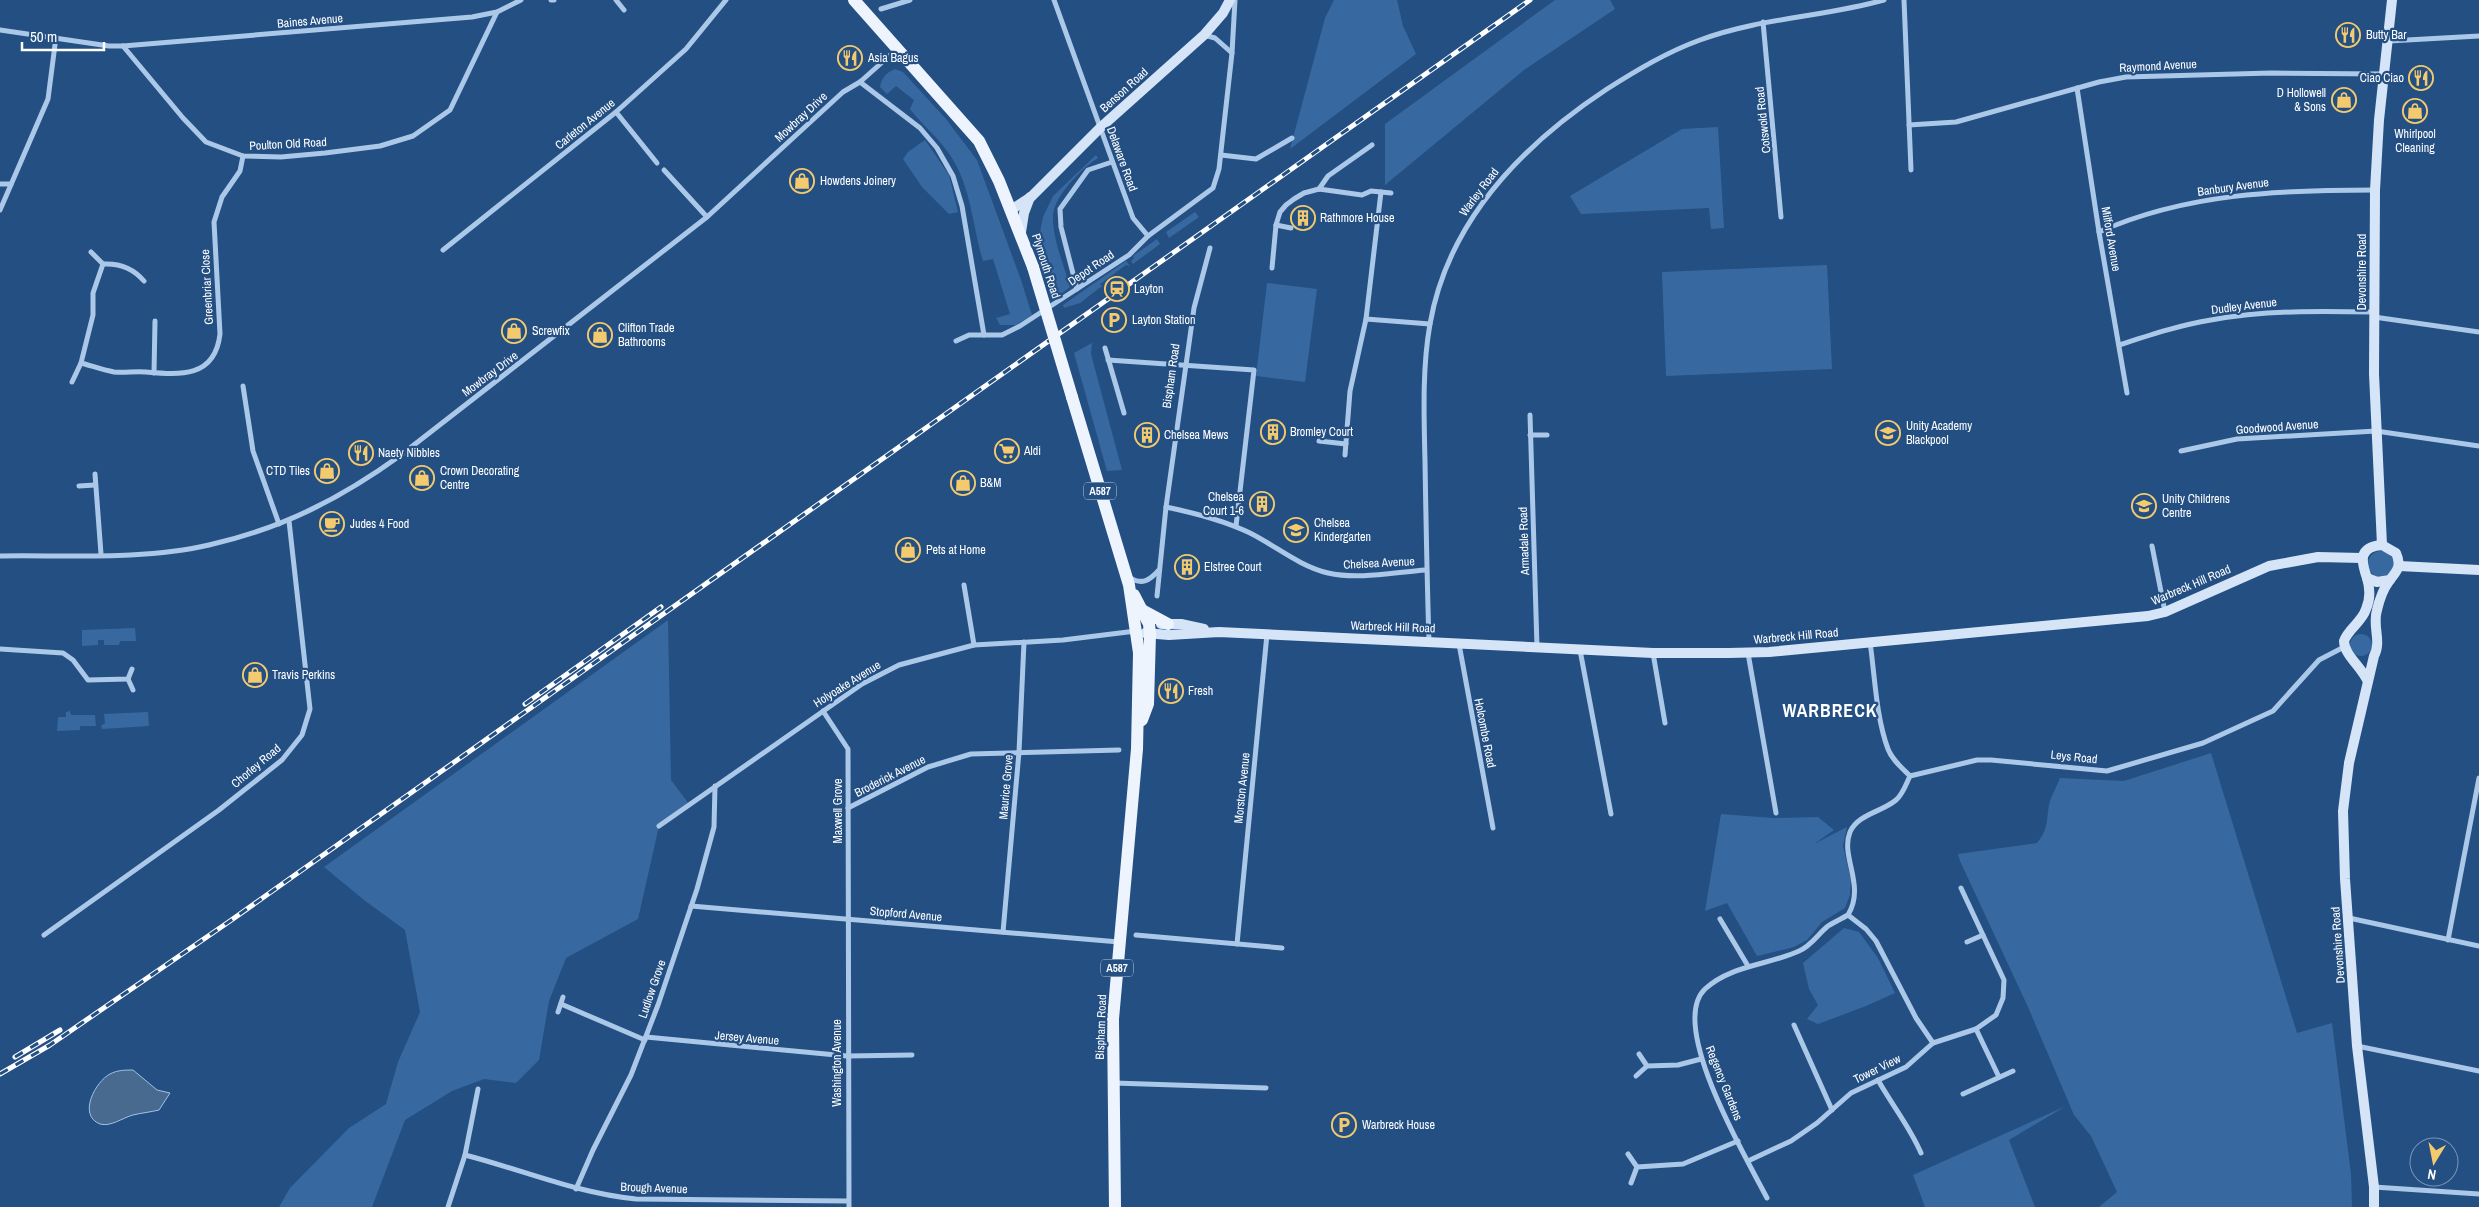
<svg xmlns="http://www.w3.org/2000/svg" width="2479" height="1207" font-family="'Archivo Narrow',sans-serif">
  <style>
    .green { fill: #3769a0 }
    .water { fill: #496a8f; stroke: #9fc3e9 }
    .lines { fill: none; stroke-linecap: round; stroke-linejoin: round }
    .street { stroke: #abc8e8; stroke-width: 5 }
    .secondary { stroke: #d5e4f7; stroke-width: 10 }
    .primary { stroke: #edf4fe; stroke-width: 12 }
    .rail-casing { stroke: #fff; stroke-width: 5 }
    .rail { stroke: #234f83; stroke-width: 3; stroke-dasharray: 9; stroke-linecap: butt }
    .primary-bridge { stroke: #edf4fe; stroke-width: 12 }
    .labels { text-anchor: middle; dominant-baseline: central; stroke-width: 4.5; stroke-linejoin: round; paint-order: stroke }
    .shield { fill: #234f83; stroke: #bdcada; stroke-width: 1 }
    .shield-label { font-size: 11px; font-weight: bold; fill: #fff }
    .street-label { font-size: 12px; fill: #fff; stroke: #234f83 }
    .poi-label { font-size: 12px; fill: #fff; stroke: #234f83; text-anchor: start }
    .district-label { font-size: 18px; font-weight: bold; letter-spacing: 1px; fill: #fff; stroke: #234f83 }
  </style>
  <rect width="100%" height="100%" fill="#234f83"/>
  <g class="green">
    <polygon points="1334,0 1397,0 1403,26 1416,54 1290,149 1325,18"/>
    <polygon points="1555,0 1610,0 1615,9 1524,70 1385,185 1385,124"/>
    <path d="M895,69L903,72L946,119L977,160L1021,280L1032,315L1016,325H1000L996,318L1010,314L993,259L983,261C973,228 971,188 952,158C941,140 923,126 910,109L914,100L896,86L887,94L880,87C882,77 886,73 895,69Z"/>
    <polygon points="1718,127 1724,228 1711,229 1709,208 1581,214 1570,196 1682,129"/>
    <polygon points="925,140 949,175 958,212 949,214 922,187 903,159 908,152"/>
    <path d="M1096,155L1098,158C1082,168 1055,195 1053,215C1052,238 1064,265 1070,287L1057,297L1039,237L1043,217L1053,196Z"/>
    <polygon points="1195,212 1199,217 1169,238 1166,232"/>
    <polygon points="1157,239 1160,244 1133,264 1131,261 1134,258 1133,256"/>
    <polygon points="1126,261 1130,266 1126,265 1100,284 1102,286 1080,303 1064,308 1063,305"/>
    <polygon points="1827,265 1832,369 1666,376 1662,272"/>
    <polygon points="1267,283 1317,289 1305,382 1256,376"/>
    <polygon points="1092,343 1091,354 1122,470 1107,471 1074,353"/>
    <circle cx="2381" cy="564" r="13"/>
    <polygon points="668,620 671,780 689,804 659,826 638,919 566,958 549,1001 539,1060 516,1083 484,1079 452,1091 405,1120 372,1207 279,1207 290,1188 349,1128 386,1104 398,1062 420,1012 405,930 364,900 324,867"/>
    <polygon points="135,628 136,641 120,641 119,645 104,645 104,640 98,640 98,645 82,646 82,630"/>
    <circle cx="2361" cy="645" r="11"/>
    <polygon points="70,711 71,715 95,715 96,726 80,726 80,730 57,731 58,717 66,717 66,712"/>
    <polygon points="148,712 149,726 102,729 101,726 105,723 104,714"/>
    <path d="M2211,753L2297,1033L2332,1023L2351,1174L2352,1207H2099L2117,1192L2091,1136L2074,1115L2028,1007L1960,861L1958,854L2037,843C2049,828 2046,822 2049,805C2051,796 2057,786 2060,778L2124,781Z"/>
    <polygon points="1721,814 1773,818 1818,817 1834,830 1814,844 1847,827 1843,846 1851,880 1850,895 1845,908 1822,922 1807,940 1794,947 1757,956 1727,903 1705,911"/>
    <polygon points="1844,928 1859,932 1878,958 1895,993 1866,1006 1818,1024 1807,1019 1818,1005 1809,989 1803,963"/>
    <polygon points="2066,1106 2009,1140 2035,1207 1925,1207 1913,1175"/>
  </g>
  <path class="water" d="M133,1070L157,1090L170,1093L159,1110C151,1112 141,1113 133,1115C122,1118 111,1127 100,1124C77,1115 96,1081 110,1074C117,1070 126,1070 133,1070Z"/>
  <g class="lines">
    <g class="street">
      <polyline points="551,0 554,0"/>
      <polyline points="616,0 624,10"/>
      <polyline points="1054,0 1133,218 1148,236"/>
      <polyline points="1904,0 1911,170"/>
      <polyline points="881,9 910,0"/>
      <polyline points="1763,22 1781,217"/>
      <polyline points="0,30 109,46 123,46 472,17 497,12 521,0"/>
      <polyline points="1204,35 1215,38 1232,53"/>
      <polyline points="2389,41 2479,36"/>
      <polyline points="123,46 183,118 206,142 243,156 281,157 325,153 380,146 413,136 450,110 497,12"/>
      <polyline points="860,82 920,128 937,148 953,176 962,206 984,335"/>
      <polyline points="2077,88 2099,232 2127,393"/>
      <polyline points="616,112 657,163"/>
      <polyline points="1909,125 1956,122 2099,82 2126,77 2271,73 2384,74"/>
      <polyline points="1221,155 1256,159 1292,138"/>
      <polyline points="664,170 707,217"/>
      <polyline points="0,184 11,184"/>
      <polyline points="1319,189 1328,176 1372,145"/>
      <polyline points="0,210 48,99 56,37"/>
      <polyline points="1276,225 1291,228"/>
      <path d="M2099,232C2186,193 2281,190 2375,190"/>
      <polyline points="443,250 616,112 686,49 726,0"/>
      <polyline points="91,252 103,264"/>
      <polyline points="1272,268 1276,225 1280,212 1286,205 1294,199 1304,193 1319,189 1362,195 1371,191 1391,193"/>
      <path d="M144,281C133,268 120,263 103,264L93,293V315L81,363C92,366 103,370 114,372C125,373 135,371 146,372C180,375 215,378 220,334L214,222L222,197L240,171L243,156"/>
      <polyline points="1077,289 1061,227 1060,209 1088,170 1112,162"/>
      <polyline points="2374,317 2479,332"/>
      <polyline points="1366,319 1430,324"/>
      <polyline points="956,341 969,335 1002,335 1020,326 1129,255 1148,236 1213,188 1219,169 1232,53 1235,0"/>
      <path d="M2119,345C2150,335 2180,325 2211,320C2266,310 2320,311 2375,312"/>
      <polyline points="1105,348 1124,413"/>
      <polyline points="1108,360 1254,370 1236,526"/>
      <polyline points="154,373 155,321"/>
      <polyline points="72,382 81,363"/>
      <polyline points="243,386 253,451 279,524"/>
      <polyline points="1530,415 1537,647"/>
      <polyline points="1530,435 1547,435"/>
      <polyline points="1319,441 1346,444"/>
      <polyline points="2181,451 2237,439 2376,431 2479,446"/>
      <polyline points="1345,455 1350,391 1366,319 1381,192"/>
      <polyline points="95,474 101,554"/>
      <polyline points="79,486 95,485"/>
      <path d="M1166,507C1195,513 1223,520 1250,533C1276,546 1299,566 1328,573C1359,580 1395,572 1426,570"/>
      <polyline points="2152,546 2165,612"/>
      <path d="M0,556C66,555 146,560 209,545C283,528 340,499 401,455L707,217L843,92L860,82L897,49"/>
      <path d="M1129,577C1142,586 1150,580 1159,570"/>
      <polyline points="964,585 974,645"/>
      <polyline points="1157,596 1166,507 1194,308 1210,248"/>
      <path d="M1429,641C1427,581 1426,522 1425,462C1424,416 1422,369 1430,324C1448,221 1522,145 1607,89C1637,70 1667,52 1700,40C1759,18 1823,17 1884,0"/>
      <path d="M1870,642C1875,677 1876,717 1888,749C1892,760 1902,768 1910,776L1977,760H1991L2107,771L2203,743L2273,711L2319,660L2344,647"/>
      <polyline points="1459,644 1493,828"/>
      <polyline points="0,649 63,653 73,660 88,680 128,679 132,669"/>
      <polyline points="1580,650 1611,814"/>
      <polyline points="1653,653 1665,723"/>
      <polyline points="1748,653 1776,813"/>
      <polyline points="128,679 133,690"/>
      <polyline points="823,711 848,749 849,1207"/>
      <polyline points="848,808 928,767 971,754 1119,750"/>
      <polyline points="659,826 862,684 899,665 974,645 1063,640 1136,631"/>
      <polyline points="691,906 1119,942"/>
      <polyline points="1848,915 1866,929 1876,941 1916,1018 1933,1043"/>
      <polyline points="2349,918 2479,946"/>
      <polyline points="1720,919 1748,966"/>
      <polyline points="1003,932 1019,752 1024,642"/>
      <polyline points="44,935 219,810 282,760 302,735 310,709 289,521"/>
      <polyline points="1136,935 1282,948"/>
      <polyline points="2448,940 2479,778"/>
      <polyline points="1967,942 1983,935"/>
      <polyline points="1237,944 1267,634"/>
      <polyline points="561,1004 645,1040"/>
      <polyline points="558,1012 563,997"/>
      <polyline points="1794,1025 1832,1110"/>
      <polyline points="1976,1029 1999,1077"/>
      <polyline points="646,1037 847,1056 912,1055"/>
      <polyline points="2357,1046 2479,1071"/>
      <polyline points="1639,1054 1647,1066"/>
      <polyline points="1636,1076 1647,1066 1678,1065 1701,1059"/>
      <path d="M1878,1080C1892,1105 1910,1127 1921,1153"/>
      <polyline points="1114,1083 1266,1088"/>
      <polyline points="1963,1094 2013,1071"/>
      <polyline points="1628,1154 1637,1167"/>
      <path d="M465,1155C523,1170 576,1193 636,1199L848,1201"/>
      <polyline points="1748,1161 1791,1141 1817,1123 1851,1093 1906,1067 1933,1043 1976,1029 1996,1015 2003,998 2004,980 1961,888"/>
      <polyline points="1631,1183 1637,1167 1683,1164 1738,1141"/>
      <polyline points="2374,1187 2479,1194"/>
      <polyline points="576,1189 593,1150 631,1075 658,1005 697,889 714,827 715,786"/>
      <path d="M1767,1198C1747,1159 1667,1025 1705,989C1731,965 1769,965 1799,951C1811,946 1818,934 1828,926C1834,922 1841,919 1848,915C1866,885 1840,857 1850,832C1858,814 1882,812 1896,800C1903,794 1906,784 1910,776"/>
      <polyline points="448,1207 465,1155 478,1089"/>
    </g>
    <g class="secondary">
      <polyline points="1011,210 1031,197 1100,128 1204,35 1223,13 1230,0"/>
      <polyline points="1021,232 1024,213 1030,197"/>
      <polyline points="2382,545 2374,374 2375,190 2379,120 2392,0"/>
      <polyline points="2399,566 2479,570"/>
      <polyline points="2367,578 2377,582 2390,580"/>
      <polyline points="1161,624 1181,624 1204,629"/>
      <polyline points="1145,633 1169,635 1219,632 1653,653 1729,653 1769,652 2148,616 2165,612 2269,566 2318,557 2362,558"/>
      <path d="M2368,682C2362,667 2344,655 2344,641C2348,629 2362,622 2366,609C2370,600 2370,588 2367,578C2361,561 2358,547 2382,545L2396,553C2402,566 2397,571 2389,581C2384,588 2379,601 2377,610C2372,626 2382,641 2374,656L2349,763L2343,811L2345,879L2357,1046L2374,1187V1207"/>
    </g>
    <g class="primary">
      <polyline points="854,0 979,141 999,181 1033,267"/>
      <polyline points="1072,397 1129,585 1139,653 1137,749 1113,1019 1115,1207"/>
      <polyline points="1134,595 1149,624 1150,634 1148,704 1142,720"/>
      <polyline points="1142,610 1168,624"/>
    </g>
    <defs>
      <g id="rail">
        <polyline points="525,704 661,607"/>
        <polyline points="15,1057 60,1030"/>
        <polyline points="0,1074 50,1045 230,921 1530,0"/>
      </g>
    </defs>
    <use href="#rail" class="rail-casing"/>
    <use href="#rail" class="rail"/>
    <polyline class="primary-bridge" points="1033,267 1072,397"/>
  </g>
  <defs>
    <symbol id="restaurant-ring" viewBox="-11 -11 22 22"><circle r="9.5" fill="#234f83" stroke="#f3ca6e" stroke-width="1.5"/><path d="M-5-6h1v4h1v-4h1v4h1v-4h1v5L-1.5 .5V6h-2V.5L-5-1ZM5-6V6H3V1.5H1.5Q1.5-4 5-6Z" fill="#f3ca6e"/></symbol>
    <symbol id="shop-ring" viewBox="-11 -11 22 22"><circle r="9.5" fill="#234f83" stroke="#f3ca6e" stroke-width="1.5"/><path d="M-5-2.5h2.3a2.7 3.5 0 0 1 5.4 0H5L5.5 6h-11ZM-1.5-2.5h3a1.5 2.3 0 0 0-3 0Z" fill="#f3ca6e"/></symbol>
    <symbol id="building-ring" viewBox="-11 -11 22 22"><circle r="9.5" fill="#234f83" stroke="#f3ca6e" stroke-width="1.5"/><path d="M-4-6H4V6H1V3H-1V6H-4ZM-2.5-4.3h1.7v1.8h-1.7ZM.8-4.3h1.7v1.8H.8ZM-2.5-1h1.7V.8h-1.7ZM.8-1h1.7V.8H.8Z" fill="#f3ca6e"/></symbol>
    <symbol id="station-ring" viewBox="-11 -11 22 22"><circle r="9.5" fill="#234f83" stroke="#f3ca6e" stroke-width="1.5"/><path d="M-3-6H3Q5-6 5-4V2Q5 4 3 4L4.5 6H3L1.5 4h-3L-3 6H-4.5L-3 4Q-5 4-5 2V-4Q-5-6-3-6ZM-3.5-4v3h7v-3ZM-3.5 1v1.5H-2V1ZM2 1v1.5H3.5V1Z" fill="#f3ca6e"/></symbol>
    <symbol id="parking-ring" viewBox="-11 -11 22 22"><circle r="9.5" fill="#234f83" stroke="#f3ca6e" stroke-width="1.5"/><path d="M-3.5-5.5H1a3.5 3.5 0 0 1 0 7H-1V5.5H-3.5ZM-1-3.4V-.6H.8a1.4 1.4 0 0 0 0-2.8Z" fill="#f3ca6e"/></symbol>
    <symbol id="school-ring" viewBox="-11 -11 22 22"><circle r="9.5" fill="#234f83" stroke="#f3ca6e" stroke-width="1.5"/><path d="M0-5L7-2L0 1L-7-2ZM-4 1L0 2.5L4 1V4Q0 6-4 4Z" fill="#f3ca6e"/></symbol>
    <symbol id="supermarket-ring" viewBox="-11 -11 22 22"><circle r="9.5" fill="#234f83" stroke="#f3ca6e" stroke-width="1.5"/><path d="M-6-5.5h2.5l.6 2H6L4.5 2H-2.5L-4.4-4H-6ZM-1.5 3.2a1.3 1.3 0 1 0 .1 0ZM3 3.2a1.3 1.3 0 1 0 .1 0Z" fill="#f3ca6e"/></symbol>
    <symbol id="cafe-ring" viewBox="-11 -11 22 22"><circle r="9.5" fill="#234f83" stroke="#f3ca6e" stroke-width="1.5"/><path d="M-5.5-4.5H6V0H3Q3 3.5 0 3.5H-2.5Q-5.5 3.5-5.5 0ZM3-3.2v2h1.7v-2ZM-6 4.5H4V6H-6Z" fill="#f3ca6e"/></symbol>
  </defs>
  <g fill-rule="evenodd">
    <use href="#restaurant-ring" x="2334" y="21" width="28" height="28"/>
    <use href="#restaurant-ring" x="836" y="44" width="28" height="28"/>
    <use href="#restaurant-ring" x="2407" y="64" width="28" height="28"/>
    <use href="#shop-ring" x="2330" y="86" width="28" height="28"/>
    <use href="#shop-ring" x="2401" y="97" width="28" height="28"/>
    <use href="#shop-ring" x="788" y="167" width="28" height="28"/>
    <use href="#building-ring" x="1289" y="204" width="28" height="28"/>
    <use href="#station-ring" x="1103" y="275" width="28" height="28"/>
    <use href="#parking-ring" x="1100" y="306" width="28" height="28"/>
    <use href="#shop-ring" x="500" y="317" width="28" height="28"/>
    <use href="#shop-ring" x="586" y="321" width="28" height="28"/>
    <use href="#building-ring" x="1259" y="418" width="28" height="28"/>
    <use href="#school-ring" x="1874" y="419" width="28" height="28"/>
    <use href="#building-ring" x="1133" y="421" width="28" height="28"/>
    <use href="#supermarket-ring" x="993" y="437" width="28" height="28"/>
    <use href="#restaurant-ring" x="347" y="439" width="28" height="28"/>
    <use href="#shop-ring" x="313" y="457" width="28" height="28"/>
    <use href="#shop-ring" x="408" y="464" width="28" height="28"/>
    <use href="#shop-ring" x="949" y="469" width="28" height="28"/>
    <use href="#building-ring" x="1248" y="490" width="28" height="28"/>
    <use href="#school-ring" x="2130" y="492" width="28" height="28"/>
    <use href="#cafe-ring" x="318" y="510" width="28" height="28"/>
    <use href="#school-ring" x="1282" y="516" width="28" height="28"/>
    <use href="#shop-ring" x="894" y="536" width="28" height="28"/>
    <use href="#building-ring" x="1173" y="553" width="28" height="28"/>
    <use href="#shop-ring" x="241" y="661" width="28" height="28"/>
    <use href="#restaurant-ring" x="1157" y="677" width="28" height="28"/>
    <use href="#parking-ring" x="1330" y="1111" width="28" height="28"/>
  </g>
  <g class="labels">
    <g class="shield">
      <rect x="1084" y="482.5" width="32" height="17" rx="4"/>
      <rect x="1101" y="959.5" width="32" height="17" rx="4"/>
    </g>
    <g class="shield-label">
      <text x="1100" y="491">A587</text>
      <text x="1117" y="968">A587</text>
    </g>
    <g class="street-label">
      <text transform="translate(310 21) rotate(-5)">Baines Avenue</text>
      <text transform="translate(2158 66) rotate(-3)">Raymond Avenue</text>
      <text transform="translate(1124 90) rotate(-42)">Benson Road</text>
      <text transform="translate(801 117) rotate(-43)">Mowbray Drive</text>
      <text transform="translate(1763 120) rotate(-96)">Cotswold Road</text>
      <text transform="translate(585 124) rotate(-39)">Carleton Avenue</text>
      <text transform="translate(288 144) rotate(-3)">Poulton Old Road</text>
      <text transform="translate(1122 159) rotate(70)">Delaware Road</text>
      <text transform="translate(2233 187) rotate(-8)">Banbury Avenue</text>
      <text transform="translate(1479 192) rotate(-53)">Warley Road</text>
      <text transform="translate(2111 239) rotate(80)">Milford Avenue</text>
      <text transform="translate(1046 266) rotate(72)">Plymouth Road</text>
      <text transform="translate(1091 268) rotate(-34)">Depot Road</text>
      <text transform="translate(2362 272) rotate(-90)">Devonshire Road</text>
      <text transform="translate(207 287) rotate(-93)">Greenbriar Close</text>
      <text transform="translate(2244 306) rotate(-7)">Dudley Avenue</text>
      <text transform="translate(490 374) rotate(-37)">Mowbray Drive</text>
      <text transform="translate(1171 376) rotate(-82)">Bispham Road</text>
      <text transform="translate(2277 427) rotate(-4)">Goodwood Avenue</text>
      <text transform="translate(1524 541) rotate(-92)">Armadale Road</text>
      <text transform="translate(1379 563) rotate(-3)">Chelsea Avenue</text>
      <text transform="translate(2191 585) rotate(-23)">Warbreck Hill Road</text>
      <text transform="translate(1393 627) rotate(2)">Warbreck Hill Road</text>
      <text transform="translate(1796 636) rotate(-5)">Warbreck Hill Road</text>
      <text transform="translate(847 684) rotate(-32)">Holyoake Avenue</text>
      <text transform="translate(1485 733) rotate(79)">Holcombe Road</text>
      <text transform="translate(2074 757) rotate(6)">Leys Road</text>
      <text transform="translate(256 766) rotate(-40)">Chorley Road</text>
      <text transform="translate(890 776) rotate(-27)">Broderick Avenue</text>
      <text transform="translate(1006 787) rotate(-85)">Maurice Grove</text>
      <text transform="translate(1242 788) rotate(-84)">Morston Avenue</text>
      <text transform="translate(838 811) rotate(-90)">Maxwell Grove</text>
      <text transform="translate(906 914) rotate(5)">Stopford Avenue</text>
      <text transform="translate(2338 945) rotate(-94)">Devonshire Road</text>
      <text transform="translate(652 989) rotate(-71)">Ludlow Grove</text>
      <text transform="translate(1101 1027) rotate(-88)">Bispham Road</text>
      <text transform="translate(747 1038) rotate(5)">Jersey Avenue</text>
      <text transform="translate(837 1063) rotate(-90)">Washington Avenue</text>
      <text transform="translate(1877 1069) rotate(-26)">Tower View</text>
      <text transform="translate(1724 1083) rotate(68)">Regency Gardens</text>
      <text transform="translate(654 1188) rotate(2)">Brough Avenue</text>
    </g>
    <g class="poi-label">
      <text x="2366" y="35">Butty Bar</text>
      <text x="868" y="58">Asia Bagus</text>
      <text x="2404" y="78" text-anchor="end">Ciao Ciao</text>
      <text x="2326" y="93" text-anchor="end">D Hollowell<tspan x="2326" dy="14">&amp; Sons</tspan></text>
      <text x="2415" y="134" text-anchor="middle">Whirlpool<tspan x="2415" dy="14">Cleaning</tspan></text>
      <text x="820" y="181">Howdens Joinery</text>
      <text x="1320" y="218">Rathmore House</text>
      <text x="1134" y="289">Layton</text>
      <text x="1132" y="320">Layton Station</text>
      <text x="618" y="328">Clifton Trade<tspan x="618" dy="14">Bathrooms</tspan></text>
      <text x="532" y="331">Screwfix</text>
      <text x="1906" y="426">Unity Academy<tspan x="1906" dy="14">Blackpool</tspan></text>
      <text x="1290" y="432">Bromley Court</text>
      <text x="1164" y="435">Chelsea Mews</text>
      <text x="1024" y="451">Aldi</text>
      <text x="378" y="453">Naety Nibbles</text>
      <text x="310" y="471" text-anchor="end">CTD Tiles</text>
      <text x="440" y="471">Crown Decorating<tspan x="440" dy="14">Centre</tspan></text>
      <text x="980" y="483">B&amp;M</text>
      <text x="1244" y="497" text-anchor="end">Chelsea<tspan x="1244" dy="14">Court 1-6</tspan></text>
      <text x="2162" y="499">Unity Childrens<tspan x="2162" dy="14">Centre</tspan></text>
      <text x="1314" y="523">Chelsea<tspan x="1314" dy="14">Kindergarten</tspan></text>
      <text x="350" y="524">Judes 4 Food</text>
      <text x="926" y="550">Pets at Home</text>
      <text x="1204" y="567">Elstree Court</text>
      <text x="272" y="675">Travis Perkins</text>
      <text x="1188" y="691">Fresh</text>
      <text x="1362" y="1125">Warbreck House</text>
    </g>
    <g class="district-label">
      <text x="1830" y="710">WARBRECK</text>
    </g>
  </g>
  <g transform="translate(2434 1162) rotate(190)"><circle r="24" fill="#234f83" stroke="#7b95b5"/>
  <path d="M0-4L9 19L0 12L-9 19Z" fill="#f3ca6e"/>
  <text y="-8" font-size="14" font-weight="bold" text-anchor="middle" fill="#ffffff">N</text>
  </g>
  <path d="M22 42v8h82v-8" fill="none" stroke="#ffffff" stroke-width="2.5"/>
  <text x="30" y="42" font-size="15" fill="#ffffff" stroke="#234f83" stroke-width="4" paint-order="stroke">50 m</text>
</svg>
